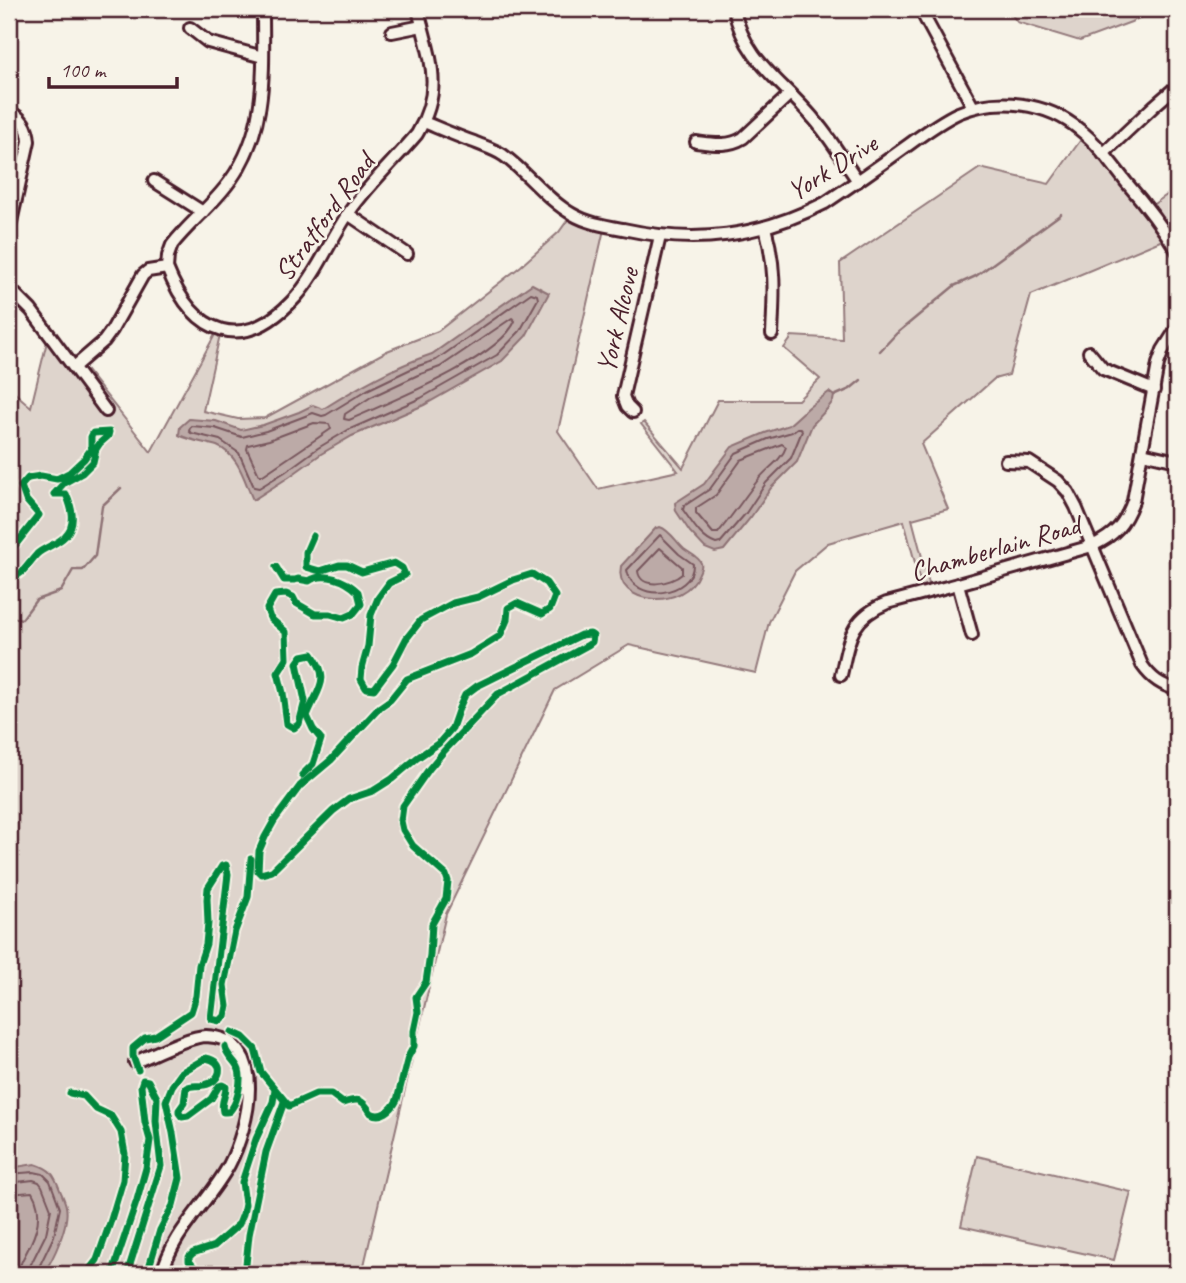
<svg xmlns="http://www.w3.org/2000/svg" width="1186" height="1283" font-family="Caveat,sans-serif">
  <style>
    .green { fill: #ded4cc; stroke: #947a7c; stroke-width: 2 }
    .water { fill: #bcaaa7; stroke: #8e7275; stroke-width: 2 }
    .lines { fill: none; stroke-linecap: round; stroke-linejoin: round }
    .shore { stroke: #78575d; stroke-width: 2 }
    .stream { stroke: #8e7275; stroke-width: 2.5 }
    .minor-casing { stroke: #4a1f2b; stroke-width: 16 }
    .minor { stroke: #f7f3e8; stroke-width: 10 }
    .cycleway-casing { stroke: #f7f3e8; stroke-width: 11 }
    .cycleway { stroke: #00873e; stroke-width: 7 }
    .labels { text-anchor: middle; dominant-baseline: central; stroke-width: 5; stroke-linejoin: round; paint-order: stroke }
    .street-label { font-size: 28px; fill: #4a1f2b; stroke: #f7f3e8 }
  </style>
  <rect width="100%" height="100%" fill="#f7f3e8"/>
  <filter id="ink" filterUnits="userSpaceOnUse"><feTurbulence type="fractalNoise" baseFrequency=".0143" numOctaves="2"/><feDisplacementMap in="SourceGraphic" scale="14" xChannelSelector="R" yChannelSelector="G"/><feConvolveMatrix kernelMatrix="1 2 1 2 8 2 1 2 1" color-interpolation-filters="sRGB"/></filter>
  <g filter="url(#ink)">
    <g class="green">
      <polygon points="1008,9 1157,9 1131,22 1080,41 1017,22"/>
      <polygon points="1085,134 1148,208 1177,188 1177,234 1031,295 1009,375 994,379 921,444 948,509 912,519 931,591 923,593 904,521 828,543 795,571 769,622 756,673 629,645 555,690 446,914 362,1274 9,1274 9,388 31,407 49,333 81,376 87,371 151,452 218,329 221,330 203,411 238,419 265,418 387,351 438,331 521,266 559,232 572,214 605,225 558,431 598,489 678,471 641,424 644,422 683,468 718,400 798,400 820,379 784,348 790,340 791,336 842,339 840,263 980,168 1049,184"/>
      <polygon points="977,1156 1131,1192 1114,1260 961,1226"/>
    </g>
    <g class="water">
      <path d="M532,284L549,293L526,336L502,361L424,405L352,436L321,454L289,477L253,500C244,480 239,455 217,446C204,442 191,441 179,435L180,427L189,419L216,421L241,430L263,425L299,412L313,405L323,409C358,387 393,367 432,354Z"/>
      <polygon points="829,392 834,396 833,401 827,409 812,425 797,462 771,488 751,517 724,550 715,552 705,548 690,532 676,511 675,503 704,484 732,447 765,433 789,425 809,407"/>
      <path d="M660,527C670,530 676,542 684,549C689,553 699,557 701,563C702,566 700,571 699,573C685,611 613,606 621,566L656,528Z"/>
      <path d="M35,1164C51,1169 54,1174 60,1190C62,1195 65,1201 66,1206C70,1224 53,1260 43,1274H9V1168Z"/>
    </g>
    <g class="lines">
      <g class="shore">
        <polygon points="531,293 537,295 538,299 520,331 497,355 421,398 348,430 318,448 285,472 259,488 254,487 239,453 220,440 191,433 189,431 190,428 192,426 215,428 242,437 266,431 313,413 322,416 326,415 367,390 415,367 436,360"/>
        <path d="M512,318L515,321C499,359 387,403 349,420L344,419L345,414L371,397L418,375L440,367Z"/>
        <polygon points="314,423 329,424 331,429 263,475 259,475 247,449 248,445 269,440"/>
        <path d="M797,428H801L802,431L791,458L766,483L746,513L720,543L716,544C701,539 692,522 683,510L684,506L710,489L736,453L768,439L792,432Z"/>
        <path d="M782,444L786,447C782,460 766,469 758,480C744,498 732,516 718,533H713L696,513V508L716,495L741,460Z"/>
        <path d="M660,535L679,554L693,564C694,596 633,605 627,570Z"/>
        <path d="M660,548L682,567V574C671,584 640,590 638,571Z"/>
        <polyline points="9,1174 34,1172 43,1174 50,1181 60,1208 54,1236 38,1269 38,1274"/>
        <polyline points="9,1183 33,1180 39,1182 42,1186 51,1209 46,1234 30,1266 29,1274"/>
        <path d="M9,1194L32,1192C44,1212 37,1233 26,1253C22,1260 19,1265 18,1274"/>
      </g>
      <g class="stream">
        <polyline points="880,351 896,334 954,286 976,276 1061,214"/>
        <polyline points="834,396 850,389 861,380"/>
        <polyline points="9,617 22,619 36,600 61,591 73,570 83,570 95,556 102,506 121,488"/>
      </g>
      <defs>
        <g id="minor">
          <path d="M734,9C744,60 782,81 813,118C830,137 843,160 858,181"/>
          <polyline points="920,9 973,107"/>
          <polyline points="190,28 208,42 263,57"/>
          <polyline points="392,32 422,26"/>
          <path d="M9,111C22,118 28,126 29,141L9,231"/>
          <path d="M424,122C441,129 457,136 474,142C483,146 494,149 503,155C528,173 546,199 572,214C587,223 606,226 623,229C696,245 758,237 825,203C852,185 878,167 904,148C922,135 939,122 958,113C997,96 1047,102 1080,130C1098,144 1112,164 1126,182C1145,204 1162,226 1177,251"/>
          <path d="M696,142C713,144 728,147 743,138L790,94"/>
          <polyline points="1103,154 1154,106 1177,86"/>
          <polyline points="154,181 203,212"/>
          <polyline points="348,214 407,254"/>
          <path d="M765,227C776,267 774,293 772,334"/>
          <path d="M167,268C194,336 243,355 296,297C318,272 331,238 350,211C370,183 395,160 417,134C445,86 429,58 418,9"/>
          <polyline points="9,288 31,310 106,411"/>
          <polyline points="1089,352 1103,369 1154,390"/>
          <path d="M74,367L104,341L112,330L143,275L148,271L167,268L168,256L172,245C189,223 213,205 230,181C268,129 263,70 263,9"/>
          <polyline points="633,412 627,406 623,396 660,236"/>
          <polyline points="1142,453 1177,461"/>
          <path d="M1006,461L1029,462L1058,481L1068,492L1076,507L1142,665C1151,678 1161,686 1177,689"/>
          <polyline points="958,584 972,635"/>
          <path d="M841,675C849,640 850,618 887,603L958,584L1092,546C1115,535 1124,525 1133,501L1158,364L1163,350L1177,328"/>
          <path d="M135,1062C152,1055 189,1036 206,1036C271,1038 248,1129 229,1165C209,1202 172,1232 162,1274"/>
        </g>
      </defs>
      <use href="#minor" class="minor-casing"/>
      <use href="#minor" class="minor"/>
      <defs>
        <g id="cycleway">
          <path d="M9,553L39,515L26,500L21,486L28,478L41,476L57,479L69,473L84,459L91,449V437L93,433L109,432L108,436L100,443L96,449L93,462L82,473L64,483L54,494H66C72,508 77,524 65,536C58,544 45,547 37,554C26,566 24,574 9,580"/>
          <path d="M276,567L284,580H295L298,579L309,581C324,571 346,580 358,592L361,604L353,614L344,618L330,614H315L296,603L293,597L286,594L275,595L267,609L270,618L286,632L287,659L278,673L283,693L287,724L294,728L299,724L305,701L297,663L302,656L312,654C332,681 317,689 307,716L313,729L321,739L313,764L302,775"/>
          <path d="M232,1032L243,1037L255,1049L261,1072L289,1106L316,1094H331L343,1103C358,1098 362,1098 371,1113C381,1119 392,1110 397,1100L408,1057L414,1046V1031L418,1012L416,997L426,982L430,955L432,924L446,899L448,881L446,875L413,846L403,830L401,821L403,806L429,769L444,751L498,694L588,645L592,642L593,636L590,634L581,635L477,686L465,695L459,708L452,728L439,743L417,758L392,779L373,791L349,799L333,811L272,871L261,874L258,871L259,851L265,837L274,821L300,786L331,760L380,707L390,700L407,679L471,654L500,636L507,620L508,608L517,603L542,614L550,609L555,596L546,583L532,574L513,580L478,597L453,603L421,620L406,639L393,664L374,689L366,688L361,679L362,668L368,646L371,615L378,598L389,583L405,575L402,568L394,563L362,572L347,565H339L320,571L306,567V552L313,536"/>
          <polyline points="138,1070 133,1056 133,1048 145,1038 155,1036 191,1012 196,996 199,965 206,944 208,923 207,899 208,888 222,866 226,865 228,874 211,1019 220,1021 225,1016 227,1006 224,985 235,931 248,897 251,859"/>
          <polyline points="70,1093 84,1096 96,1109 111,1116 121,1132 125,1154 123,1180 110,1223 97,1260 86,1274"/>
          <polyline points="112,1274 137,1200 146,1168 150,1140 145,1122 141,1086 143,1080 148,1081 157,1098 156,1121 161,1166 127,1274"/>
          <path d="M147,1274L160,1230L173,1205L180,1178L173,1133L166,1101L172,1086L182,1072L206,1058C227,1062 221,1082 204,1085C197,1087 193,1084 186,1088L184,1103L179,1110V1113L182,1117L188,1116L211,1099L219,1086L222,1085L226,1087C226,1097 220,1102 223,1112C228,1112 229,1113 232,1108C238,1100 242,1079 239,1070C236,1061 227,1057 225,1047"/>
          <polyline points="200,1274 189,1261 189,1257 193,1253 214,1246 239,1224 243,1214 245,1204 242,1182 256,1139 273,1102 275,1090"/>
          <polyline points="245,1274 249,1235 266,1152 284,1102"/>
        </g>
      </defs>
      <use href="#cycleway" class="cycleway-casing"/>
      <use href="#cycleway" class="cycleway"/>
    </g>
  </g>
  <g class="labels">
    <g class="street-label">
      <text transform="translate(832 167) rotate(-32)">York Drive</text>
      <text transform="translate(324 217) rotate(-54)">Stratford Road</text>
      <text transform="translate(617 320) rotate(-77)">York Alcove</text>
      <text transform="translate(995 548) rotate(-16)">Chamberlain Road</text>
    </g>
  </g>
  <rect width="1186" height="1283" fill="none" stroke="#f7f3e8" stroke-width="35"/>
  <rect x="18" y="18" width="1151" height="1248" fill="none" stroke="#4a1f2b" stroke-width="2.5" filter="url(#ink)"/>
  <path d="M49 77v10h128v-10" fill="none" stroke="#4a1f2b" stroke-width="3.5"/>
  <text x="60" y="77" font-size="21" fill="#4a1f2b" stroke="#f7f3e8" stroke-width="5" paint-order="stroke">100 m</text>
</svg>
